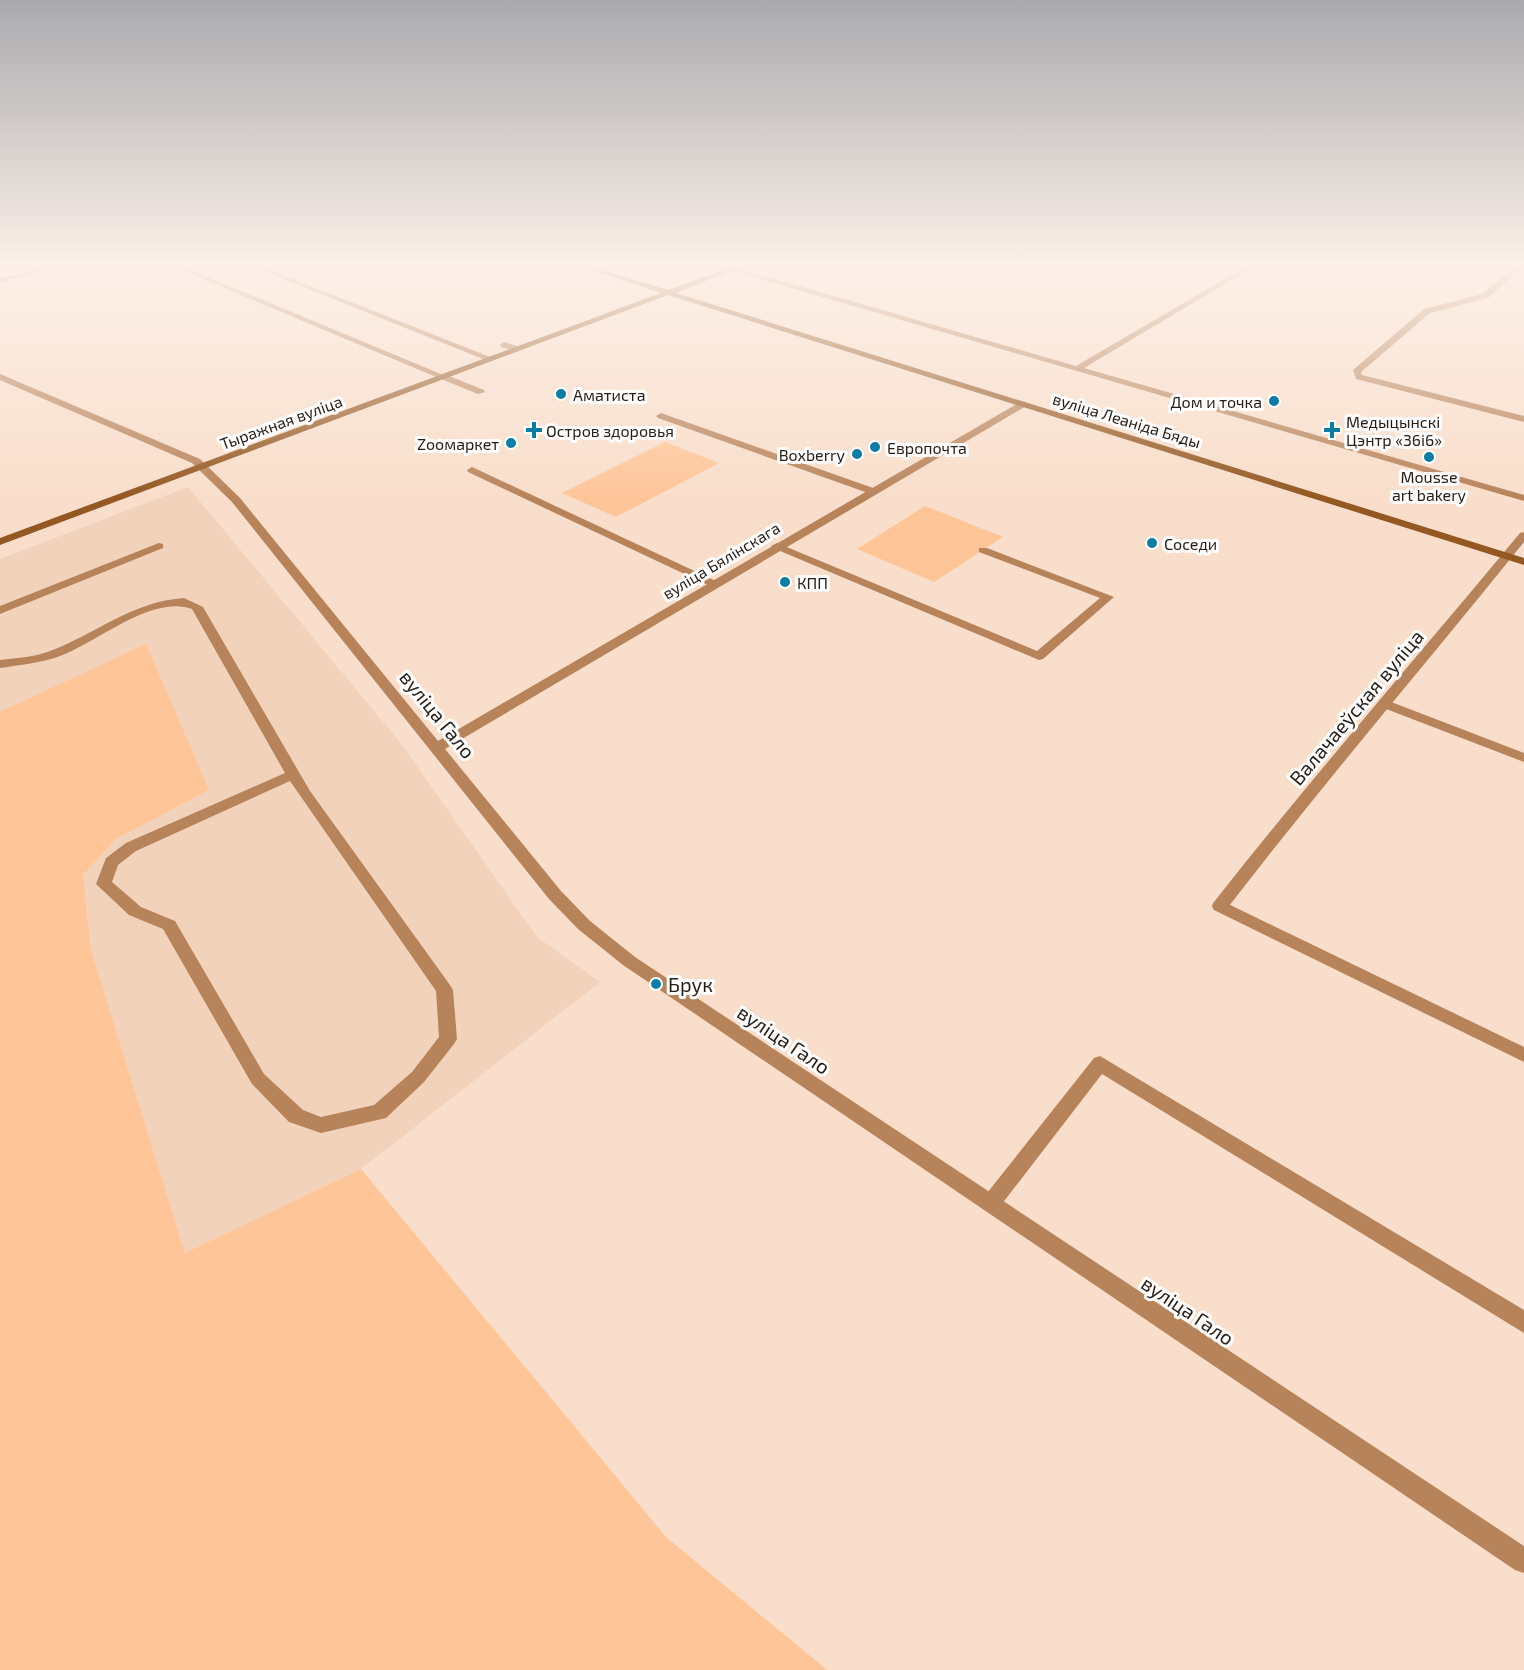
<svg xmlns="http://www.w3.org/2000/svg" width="1524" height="1670" font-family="'Exo 2',sans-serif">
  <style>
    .built { fill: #f3d2bb }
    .green { fill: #fec599 }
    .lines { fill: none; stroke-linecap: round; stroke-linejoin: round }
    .lane { fill: #b7835b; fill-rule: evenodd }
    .street { fill: #b7835b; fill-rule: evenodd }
    .secondary { fill: #935823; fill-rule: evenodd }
    .poi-dot { fill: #0a7da5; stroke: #fff; stroke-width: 2 }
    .labels { text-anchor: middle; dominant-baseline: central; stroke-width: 6; stroke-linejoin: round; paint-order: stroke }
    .far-poi-label { font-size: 16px; fill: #261d16; stroke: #fff; text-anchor: start }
    .far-street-label { font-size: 16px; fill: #261d16; stroke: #fff }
    .street-label { font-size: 20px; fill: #261d16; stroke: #fff }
    .poi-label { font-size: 20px; fill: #261d16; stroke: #fff; text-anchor: start }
  </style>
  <rect width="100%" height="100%" fill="#f9decb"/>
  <polygon class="built" points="188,487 400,742 537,937 600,982 361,1169 185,1253 91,950 83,875 115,839 209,790 0,712 0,559"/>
  <g class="green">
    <polygon points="665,442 719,463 616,517 562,493"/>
    <polygon points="925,506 1003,537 934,582 857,549"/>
    <polygon points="146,644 209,790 116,839 83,875 91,950 185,1253 361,1169 666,1537 827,1670 0,1670 0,712"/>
  </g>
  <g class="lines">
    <g class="lane">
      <polygon points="251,266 260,266 495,359 488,361"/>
      <polygon points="712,266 734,269 730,271"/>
      <polygon points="1515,266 1523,266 1488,298 1430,313 1361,372 1362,375 1524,416 1524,422 1356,379 1353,370 1424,309 1482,294"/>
      <polygon points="504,342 520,347 521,349 517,352 501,347 500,345"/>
      <polygon points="444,374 484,390 485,392 478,394 441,379 441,375"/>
      <polygon points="661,413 876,489 877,491 868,493 658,418 656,416"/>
      <polygon points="472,467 718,582 720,584 714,587 710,586 468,472 467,470"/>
      <polygon points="159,543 163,544 163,548 0,614 0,606"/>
      <polygon points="777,543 1037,651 1100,598 979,552 979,548 987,548 1114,597 1043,659 1039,660 773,548 771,546"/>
      <path d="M184,598L203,607L310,791L450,985L453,990L457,1039L454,1044L424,1082L386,1118L321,1133L289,1122L252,1084L163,929L129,915L96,884L106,858L126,843L285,773L192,609C153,594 97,642 60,656C41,663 20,665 0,668V660C17,658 35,657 50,651C96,634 133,601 184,598ZM290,781L436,991L439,1037L412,1072L374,1105L321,1117L303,1110L264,1074L175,921L141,907L112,882L118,865L136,851Z"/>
      <polygon points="1386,700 1524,753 1524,762 1381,707 1379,704 1381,701"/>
      <polygon points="1220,900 1524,1047 1524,1062 1214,910 1212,906 1214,902"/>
      <polygon points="1100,1056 1524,1310 1524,1333 1102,1074 998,1209 991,1212 984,1209 981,1203 984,1197 1094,1058"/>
    </g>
    <g class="street">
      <polygon points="52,266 63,266 0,282 0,278"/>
      <polygon points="172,266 181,266 448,377 441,379"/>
      <polygon points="1247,266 1255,266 1084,368 1524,495 1524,501 726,269 733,267 1076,366"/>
      <polygon points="0,374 200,459 240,498 438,741 1020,402 1026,402 1026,406 445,749 561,891 590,921 635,957 1524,1546 1524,1573 1515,1570 623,965 578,929 549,899 232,502 192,463 0,380"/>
      <path d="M1524,532V542C1425,665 1322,785 1226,910H1214L1212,906L1214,902C1313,776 1418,656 1520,533Z"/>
    </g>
    <polygon class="secondary" points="580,266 589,266 668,290 735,266 743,266 676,293 1524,558 1524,565 668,295 0,545 0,538 661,293"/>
  </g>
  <linearGradient id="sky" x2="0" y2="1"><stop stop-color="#aaaaae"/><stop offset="0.53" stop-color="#fcf0e8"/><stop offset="1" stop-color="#fcf0e8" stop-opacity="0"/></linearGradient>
  <rect width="1524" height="499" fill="url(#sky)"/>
  <g class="poi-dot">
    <circle cx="561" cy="394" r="6"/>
    <circle cx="1274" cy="401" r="6"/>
    <path d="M531 421h6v6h6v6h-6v6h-6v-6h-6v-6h6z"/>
    <path d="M1329 421h6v6h6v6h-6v6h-6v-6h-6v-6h6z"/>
    <circle cx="511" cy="443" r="6"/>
    <circle cx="875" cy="447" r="6"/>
    <circle cx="857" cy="454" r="6"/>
    <circle cx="1429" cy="457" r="6"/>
    <circle cx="1152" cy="543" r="6"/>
    <circle cx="785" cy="582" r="6"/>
    <circle cx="656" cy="984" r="6"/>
  </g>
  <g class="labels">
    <g class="far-poi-label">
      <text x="573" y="394">Аматиста</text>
      <text x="1262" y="401" text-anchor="end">Дом и точка</text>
      <text x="1346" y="421">Медыцынскі<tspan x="1346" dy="18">Цэнтр «36і6»</tspan></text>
      <text x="546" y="430">Остров здоровья</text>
      <text x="499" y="443" text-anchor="end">Zooмаркет</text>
      <text x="887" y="447">Европочта</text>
      <text x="845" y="454" text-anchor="end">Boxberry</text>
      <text x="1429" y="476" text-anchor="middle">Mousse<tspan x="1429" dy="18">art bakery</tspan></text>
      <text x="1164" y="543">Соседи</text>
      <text x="797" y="582">КПП</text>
    </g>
    <g class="far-street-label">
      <text transform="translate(1127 420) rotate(17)">вуліца Леаніда Бяды</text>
      <text transform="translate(281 422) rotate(-20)">Тыражная вуліца</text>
      <text transform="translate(721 560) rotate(-31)">вуліца Бялінскага</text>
    </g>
    <g class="street-label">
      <text transform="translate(1356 707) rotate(-50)">Валачаеўская вуліца</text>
      <text transform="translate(438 714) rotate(51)">вуліца Гало</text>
      <text transform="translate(784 1039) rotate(34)">вуліца Гало</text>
      <text transform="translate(1188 1310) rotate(34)">вуліца Гало</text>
    </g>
    <g class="poi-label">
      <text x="668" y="984">Брук</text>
    </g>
  </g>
</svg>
